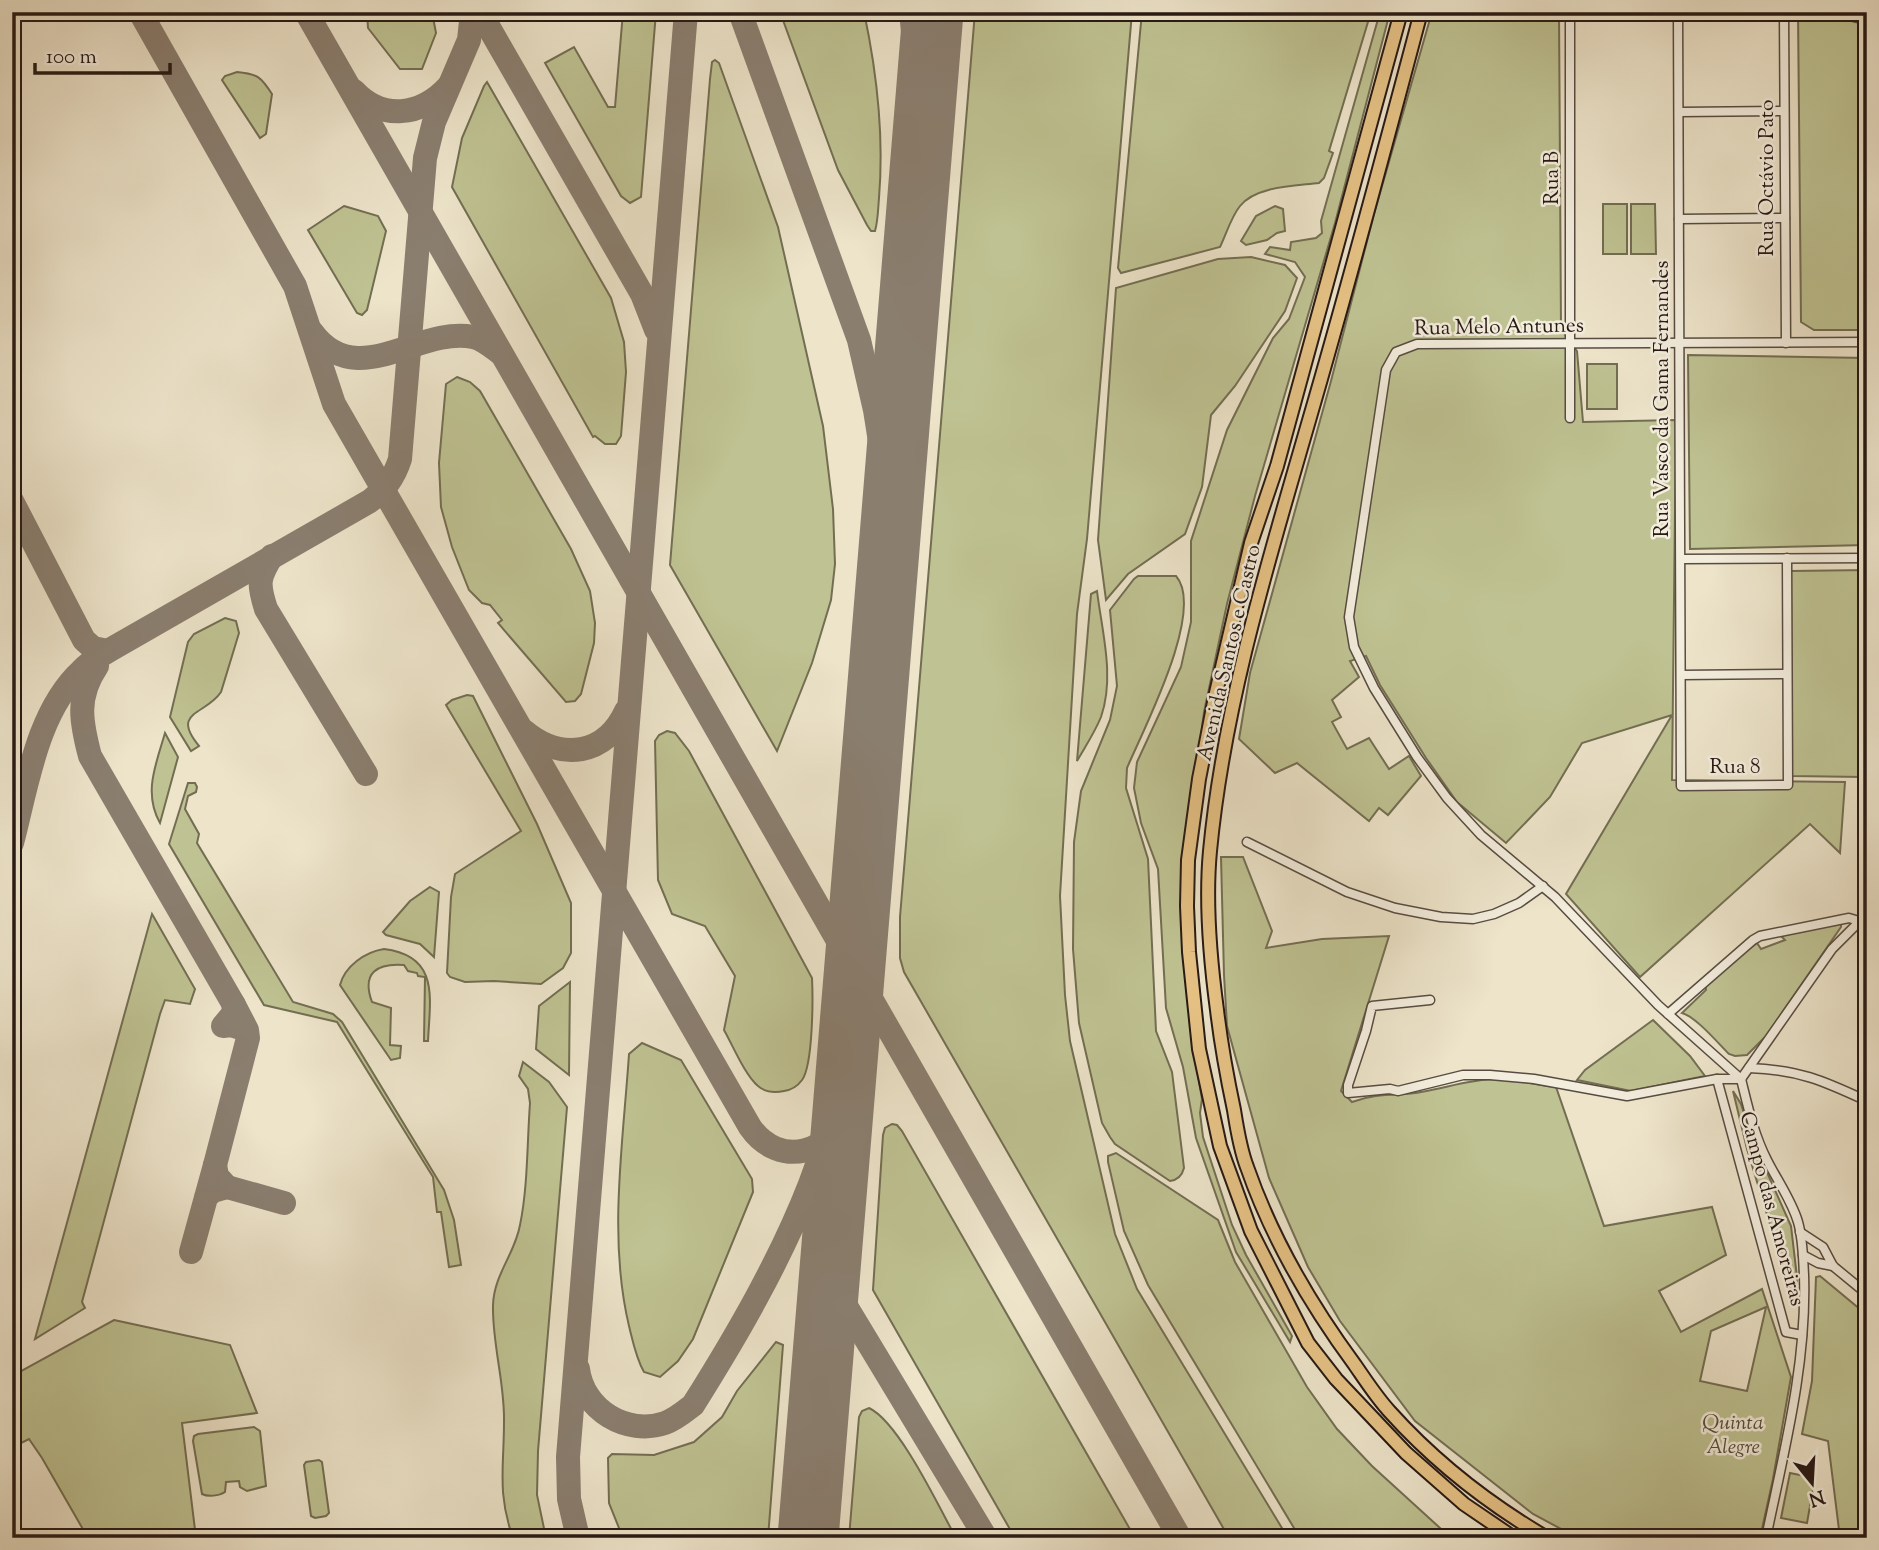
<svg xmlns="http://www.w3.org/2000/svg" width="1879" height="1550" font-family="'Sorts Mill Goudy',serif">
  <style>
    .green { fill: #bfc292; stroke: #736e53; stroke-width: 2; fill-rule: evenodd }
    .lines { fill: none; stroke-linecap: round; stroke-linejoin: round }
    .taxiway { stroke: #8a7e6f; stroke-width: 24 }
    .runway { stroke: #8a7e6f; stroke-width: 61 }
    .street-casing { stroke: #584c42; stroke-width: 11 }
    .primary-casing { stroke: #271914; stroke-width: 16 }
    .street { stroke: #f3eddd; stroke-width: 8 }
    .primary { stroke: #e6c285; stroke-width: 12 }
    .labels { text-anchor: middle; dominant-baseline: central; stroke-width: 5; stroke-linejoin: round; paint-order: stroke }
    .street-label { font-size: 21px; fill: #271914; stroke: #f3eddd }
    .park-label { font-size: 21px; font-style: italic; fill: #554c3a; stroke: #f3eddd }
  </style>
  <rect width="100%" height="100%" fill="#ede4ca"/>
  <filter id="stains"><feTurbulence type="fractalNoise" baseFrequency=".00286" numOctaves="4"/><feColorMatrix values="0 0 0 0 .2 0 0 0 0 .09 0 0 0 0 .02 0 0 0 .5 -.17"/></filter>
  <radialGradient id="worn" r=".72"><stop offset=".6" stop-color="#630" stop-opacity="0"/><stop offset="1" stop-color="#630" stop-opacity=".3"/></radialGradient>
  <g class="green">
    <polygon points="367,12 432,12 436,33 422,69 400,69 368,28"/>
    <polygon points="623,12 656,12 641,197 630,203 621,196 545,63 574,47 608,107 615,107"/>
    <path d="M780,12H864C877,73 884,137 879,198C878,209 878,221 875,231H871L867,225L838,170Z"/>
    <polygon points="975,12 1132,12 1087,539 1077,614 1060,896 1065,995 1070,1041 1115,1234 1137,1289 1288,1538 1229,1538 904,972 900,958 900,917"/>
    <path d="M1142,12H1371L1329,151L1333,153L1324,178L1319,183C1295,186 1256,186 1240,206C1231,217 1226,235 1220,247L1121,273L1118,268Z"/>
    <polygon points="1380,12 1390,12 1335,223 1255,496 1227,604 1204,712 1193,799 1189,1008 1196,1064 1202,1099 1200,1113 1203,1137 1232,1225 1246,1255 1292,1336 1290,1342 1236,1252 1196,1138 1183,1067 1166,1008 1158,869 1141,823 1134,788 1137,762 1181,667 1191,622 1191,541 1227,430 1273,338 1289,319 1305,277 1295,262 1265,254 1270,247 1290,250 1291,242 1316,238 1322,233 1321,221"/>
    <polygon points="1432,12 1559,12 1561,329 1577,351 1583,422 1676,420 1672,780 1845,782 1840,853 1810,824 1640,977 1566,894 1672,715 1582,743 1550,797 1506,843 1457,802 1426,758 1380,685 1366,656 1350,661 1359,677 1332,700 1341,717 1332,722 1347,749 1369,738 1389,769 1409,756 1421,776 1388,815 1379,808 1369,821 1297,763 1275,773 1239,739 1250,673 1331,381 1374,214"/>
    <polygon points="1798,12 1815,12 1867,25 1867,330 1814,330 1801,322"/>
    <polygon points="715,60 719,63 778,227 823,426 833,509 835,564 831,600 812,663 777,751 670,565 710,79 712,62"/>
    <path d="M237,72C258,74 261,77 272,94L266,134L260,138L222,80L225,76Z"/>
    <polygon points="487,82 611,298 624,342 626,372 621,436 616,444 605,444 595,436 593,437 452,187 462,138 484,86"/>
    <rect x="1603" y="204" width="24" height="50"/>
    <polygon points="1631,204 1655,204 1656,254 1631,254"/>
    <polygon points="344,206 378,216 386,231 367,310 362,315 357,313 308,230"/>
    <polygon points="1275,206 1283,209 1285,231 1277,233 1267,240 1246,245 1241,241 1256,216"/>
    <polygon points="1251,257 1285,265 1297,278 1285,311 1235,386 1211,415 1202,487 1185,534 1128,574 1106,600 1098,540 1116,288 1218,259"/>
    <polygon points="1688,355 1867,358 1867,545 1690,549"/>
    <rect x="1587" y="364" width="30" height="45"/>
    <polygon points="457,377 470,382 480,391 571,549 590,591 595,623 594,643 581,694 575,701 566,702 498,623 502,620 490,605 482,603 469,590 452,547 441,507 439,463 446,384"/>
    <polygon points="1867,570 1867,764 1863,777 1792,776 1791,571"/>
    <path d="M1138,576H1176C1206,610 1143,730 1127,768L1126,788L1148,859L1156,1031L1172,1072L1184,1168C1182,1176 1177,1180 1170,1181L1115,1144L1110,1137L1102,1123L1079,1023L1073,949L1074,842L1081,791L1110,720L1117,686L1110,610L1134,579Z"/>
    <path d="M1097,591C1102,632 1115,677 1101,717C1095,732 1085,747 1077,761L1091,594Z"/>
    <path d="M225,618L236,621L239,633L221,692C206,715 170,711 199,746L191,751L170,717L188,642L194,634Z"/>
    <polygon points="467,695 473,696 537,824 571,903 571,953 563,968 541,984 494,981 465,982 450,977 447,973 451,897 455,874 521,831 446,705 452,700"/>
    <path d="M667,731L675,733L689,751L812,978C813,999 813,1065 802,1080C797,1087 791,1090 784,1091C774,1093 765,1092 758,1086C745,1075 733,1046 724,1030L735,976L705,926L672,914L658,880L655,741L659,735Z"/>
    <path d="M165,733L178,757L160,823C143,793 156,764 165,733Z"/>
    <polygon points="188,783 195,783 197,787 196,792 188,796 185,809 199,834 197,843 293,1002 333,1014 342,1022 444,1190 454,1220 461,1265 449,1267 441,1212 437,1212 433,1177 337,1022 264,1005 169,844"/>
    <path d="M1221,857H1243L1272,931L1266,948L1322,939L1389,936L1341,1091L1352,1102C1371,1095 1386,1095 1405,1094C1436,1092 1465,1079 1497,1079C1516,1079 1537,1085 1556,1087L1604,1226L1712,1207L1726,1255L1659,1291L1681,1332L1762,1289L1791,1377L1773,1479L1760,1538H1578L1533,1514L1415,1421L1340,1321L1308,1267L1269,1178L1227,1026L1224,975ZM1766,1307L1747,1391L1700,1381L1711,1331Z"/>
    <polygon points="430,887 439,892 434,957 420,944 386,935 383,932 410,901"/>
    <polygon points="152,914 195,989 190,1004 165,1000 160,1014 82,1302 85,1308 35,1339"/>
    <path d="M1838,923L1841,924V927L1766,1036L1747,1055L1735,1056L1729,1054C1717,1042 1696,1017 1682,1013L1706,990L1705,983L1716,972L1757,943L1761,949L1785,940L1781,936Z"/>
    <path d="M384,949C440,956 430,998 428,1041H424L425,977L418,976L417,973L408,971L404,965C378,963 361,972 372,1002L391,1008L390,1045L401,1046L400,1058L391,1060L340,985C345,966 365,952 384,949Z"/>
    <polygon points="570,982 569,1075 536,1049 539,1006"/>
    <polygon points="1653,1020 1690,1056 1705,1076 1631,1091 1577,1080 1585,1070"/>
    <path d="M642,1043L681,1060L752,1179L753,1192L693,1339L678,1361L660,1377L644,1372C636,1358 633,1342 629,1326C608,1238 623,1144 629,1054Z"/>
    <path d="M523,1062L549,1082L567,1107L538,1451L537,1495L546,1538H513C497,1493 504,1467 504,1422C505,1383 492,1344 493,1305C494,1274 515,1254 520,1225C528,1186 527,1143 530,1103L528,1089L519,1076Z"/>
    <polygon points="1733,1091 1741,1104 1753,1141 1791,1226 1797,1277 1795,1306 1747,1149"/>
    <polygon points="892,1124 897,1125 902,1131 1135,1538 1015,1538 873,1290 883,1135 885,1128"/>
    <polygon points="1116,1153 1218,1220 1235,1262 1307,1387 1337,1429 1372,1466 1451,1538 1300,1538 1148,1285 1124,1231 1108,1162 1108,1156"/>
    <polygon points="1820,1276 1867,1315 1867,1538 1840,1538 1828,1441 1802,1434 1812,1381 1816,1277"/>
    <polygon points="114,1320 230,1345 257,1413 182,1423 196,1538 88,1538 42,1458 29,1439 17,1445 12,1441 12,1376"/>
    <polygon points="776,1342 783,1345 768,1538 623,1538 609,1503 608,1458 612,1454 654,1455 694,1442 722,1417 737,1391"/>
    <path d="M869,1408C899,1422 939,1507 956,1538H849L859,1417L862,1411Z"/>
    <path d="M254,1427L260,1431L266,1486L247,1491L240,1487L239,1481L226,1482L225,1492C219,1496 208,1497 202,1494L193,1441L194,1436L198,1434Z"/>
    <polygon points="319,1460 322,1462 329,1513 326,1516 315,1518 311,1516 304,1465 306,1462"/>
    <polygon points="1790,1473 1815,1478 1807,1523 1781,1518"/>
  </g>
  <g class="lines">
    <g class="taxiway">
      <path d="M140,12L295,286L334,404L750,1127C779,1169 835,1155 843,1105"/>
      <polyline points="306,12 1180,1538"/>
      <polyline points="480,12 642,294 656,330"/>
      <polyline points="740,12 859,340 875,410 884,467 889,553"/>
      <polyline points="911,12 919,89 919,193"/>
      <path d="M354,91C382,121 421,116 448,87"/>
      <path d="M312,332C357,393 418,326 473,337C483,339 492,347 500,353"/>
      <polyline points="12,501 84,640 93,648 108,651"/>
      <path d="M272,556C258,578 258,584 266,609L366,774"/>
      <path d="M97,666C76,697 81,722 90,756L234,1005"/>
      <path d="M524,731C561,762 606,755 626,711"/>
      <path d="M12,843C27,786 37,711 82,670C89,662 99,657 108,651L370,501C385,489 394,478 400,459L425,158L434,122L469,40L472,12"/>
      <polyline points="215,1165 248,1038 247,1030 234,1005 233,1014 223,1026 231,1025 247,1030"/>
      <polyline points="227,1187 284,1203"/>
      <polyline points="191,1252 215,1165 217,1176 227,1187 213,1191 206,1197"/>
      <polyline points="829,1278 986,1538"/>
      <path d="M578,1369C583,1410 627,1436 665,1423C676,1419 684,1412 693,1405C737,1335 780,1261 810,1184C830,1132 841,1078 850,1024"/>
      <polyline points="578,1538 569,1499 568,1457 686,12"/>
    </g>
    <polyline class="runway" points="808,1538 933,12"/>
    <defs>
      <g id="street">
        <polyline points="1570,12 1570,418"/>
        <polyline points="1678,12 1681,786 1788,785 1787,558"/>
        <polyline points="1784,12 1786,343"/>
        <polyline points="1835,12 1867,20"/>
        <polyline points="1680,112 1784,111"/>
        <polyline points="1679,219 1785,218"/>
        <polyline points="1682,559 1867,558"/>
        <polyline points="1681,675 1787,674"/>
        <polyline points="1247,842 1347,892 1395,908 1441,917 1473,919 1494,914 1519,903 1543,886"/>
        <polyline points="1430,1000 1372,1006 1366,1031 1348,1085 1348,1093 1390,1089 1398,1091 1463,1075 1490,1075 1534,1079 1627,1096 1717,1079 1741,1079"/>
        <polyline points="1668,1014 1753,940 1760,936 1849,918 1859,921"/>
        <path d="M1749,1068C1799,1070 1822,1080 1867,1101"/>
        <polyline points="1717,1079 1786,1332 1802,1335"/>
        <polyline points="1741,1079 1658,1005 1555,897 1481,835 1447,798 1417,757 1374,688 1354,647 1349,617 1386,370 1396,352 1417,344 1867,342"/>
        <path d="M1741,1079C1748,1107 1754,1135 1767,1160C1777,1180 1792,1201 1798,1222C1803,1239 1803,1258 1804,1275C1807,1364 1784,1451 1766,1538"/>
        <polyline points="1741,1079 1832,949 1867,914"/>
        <polyline points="1800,1232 1823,1247 1833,1266 1867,1294"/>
        <polyline points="1803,1255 1818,1263 1833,1266"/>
      </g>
      <g id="primary">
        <polyline points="1401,12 1277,466 1251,543 1215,697 1199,779 1188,860 1187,906 1189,952 1199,1049 1220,1146 1251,1231 1308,1343 1336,1379 1406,1453 1464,1504 1514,1538"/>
        <path d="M1421,12C1385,148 1349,283 1310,417C1269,559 1224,704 1210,851C1205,904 1210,958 1217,1010C1221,1044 1227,1077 1234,1110C1237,1129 1240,1149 1247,1167C1272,1239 1310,1304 1355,1365C1366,1381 1377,1398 1390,1412C1435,1462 1489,1504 1547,1538"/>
      </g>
    </defs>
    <use href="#street" class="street-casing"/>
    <use href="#primary" class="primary-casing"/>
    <use href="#street" class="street"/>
    <use href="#primary" class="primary"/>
  </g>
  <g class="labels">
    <g class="street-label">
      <text transform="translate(1553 178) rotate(-90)">Rua B</text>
      <text transform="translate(1768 178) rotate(-90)">Rua Octávio Pato</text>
      <text transform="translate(1499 328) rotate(-1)">Rua Melo Antunes</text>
      <text transform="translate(1663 399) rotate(-90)">Rua Vasco da Gama Fernandes</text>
      <text transform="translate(1230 653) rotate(-77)">Avenida Santos e Castro</text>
      <text x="1735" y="768">Rua 8</text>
      <text transform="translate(1771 1209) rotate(75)">Campo das Amoreiras</text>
    </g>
    <g class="park-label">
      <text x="1733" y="1424">Quinta<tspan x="1733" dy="24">Alegre</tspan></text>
    </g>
  </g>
  <rect width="1879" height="1550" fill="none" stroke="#ede4ca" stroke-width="42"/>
  <rect x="14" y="14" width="1851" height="1522" fill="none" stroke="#271914" stroke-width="3.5"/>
  <rect x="21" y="21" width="1837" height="1508" fill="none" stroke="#271914" stroke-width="2"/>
  <g transform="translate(1812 1483) rotate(162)" stroke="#f3eddd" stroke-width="5" paint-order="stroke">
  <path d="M0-5L12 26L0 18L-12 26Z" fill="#271914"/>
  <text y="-10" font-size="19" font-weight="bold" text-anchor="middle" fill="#271914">N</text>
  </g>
  <path d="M35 63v10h135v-10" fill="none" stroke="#271914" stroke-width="3.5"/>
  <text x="46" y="63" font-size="21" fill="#271914" stroke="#f3eddd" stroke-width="5" paint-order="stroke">100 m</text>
  <rect width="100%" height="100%" filter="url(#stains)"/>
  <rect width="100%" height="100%" fill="url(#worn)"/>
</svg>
